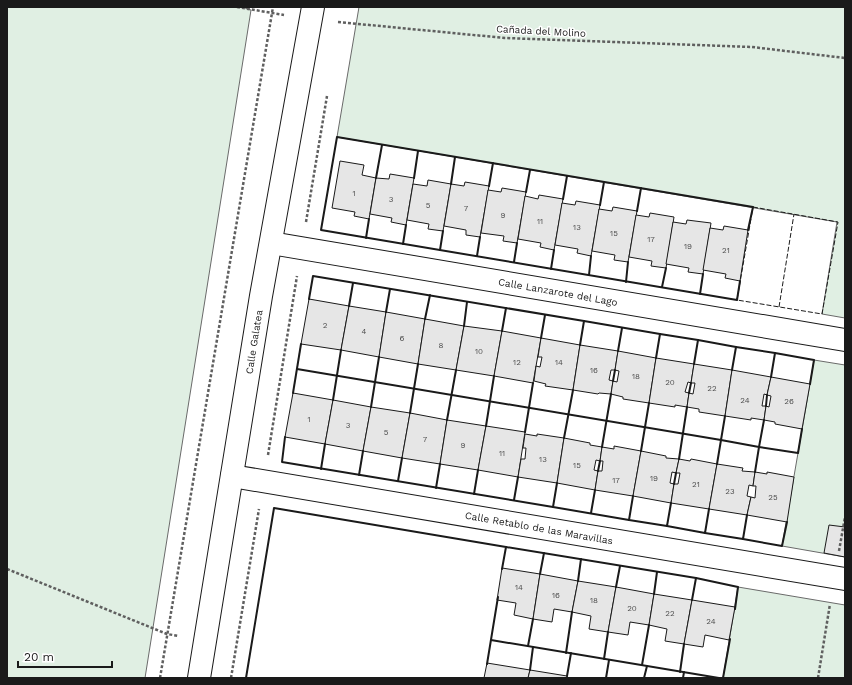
<svg xmlns="http://www.w3.org/2000/svg" width="852" height="685" font-family="'Work Sans',sans-serif">
  <style>
    .green { fill: #e0efe3; stroke: #6a6a6a }
    .building { fill: #e6e6e6; stroke: #1a1a1a }
    .lines { fill: none; stroke-linecap: round; stroke-linejoin: round }
    .minor-casing { stroke: #1a1a1a; stroke-width: 24 }
    .path { stroke: #5f5f5f; stroke-width: 2.5; stroke-dasharray: 3 2; stroke-linecap: butt }
    .minor { stroke: #fff; stroke-width: 22 }
    .fence { stroke: #1a1a1a; stroke-width: 1; stroke-dasharray: 5 2; stroke-linecap: butt }
    .wall { stroke: #1a1a1a; stroke-width: 2 }
    .labels { text-anchor: middle; dominant-baseline: central; stroke-width: 3; stroke-linejoin: round; paint-order: stroke }
    .number-label { font-size: 8px; fill: #4d4d4d }
    .street-label { font-size: 10px; fill: #1a1a1a; stroke: #fff }
  </style>
  <rect width="100%" height="100%" fill="#fff"/>
  <g class="green">
    <polygon points="7,7 242,7 251,10 145,678 7,678"/>
    <polygon points="359,7 845,7 845,318 822,314 837,222 337,137"/>
    <polygon points="814,360 845,365 845,557 782,546"/>
    <polygon points="738,587 845,605 845,678 723,678"/>
  </g>
  <g class="building">
    <polygon points="340,161 364,165 362,175 376,178 369,219 354,216 355,212 332,208"/>
    <polygon points="390,174 414,178 406,225 391,222 392,218 370,214 376,178 389,179"/>
    <polygon points="428,180 451,184 443,231 428,229 429,224 407,220 413,184 427,186"/>
    <polygon points="465,182 489,186 480,237 466,235 466,230 444,226 451,184 464,186"/>
    <polygon points="502,188 526,192 517,243 503,241 504,236 481,233 488,190 501,192"/>
    <polygon points="539,195 563,199 554,250 540,247 541,243 518,239 525,196 538,199"/>
    <polygon points="576,201 600,205 591,256 577,253 578,249 555,245 562,203 575,205"/>
    <polygon points="613,207 637,211 628,262 614,260 615,255 592,251 599,209 612,211"/>
    <polygon points="650,213 674,217 666,268 651,266 652,261 629,257 636,215 649,217"/>
    <polygon points="687,220 711,223 703,274 688,272 689,268 666,264 673,222 686,224"/>
    <polygon points="724,226 748,230 740,281 725,278 726,274 703,270 710,228 723,230"/>
    <polygon points="309,299 349,306 341,350 301,344"/>
    <polygon points="349,306 386,312 379,357 341,350"/>
    <polygon points="386,312 425,319 418,364 379,357"/>
    <polygon points="425,319 464,326 456,370 418,364"/>
    <polygon points="464,326 502,331 494,376 456,370"/>
    <polygon points="502,331 541,338 533,383 494,376"/>
    <polygon points="541,338 580,345 573,390 545,386 546,384 534,381 536,366 540,367 542,357 538,357"/>
    <polygon points="580,345 618,351 615,370 611,370 609,380 613,381 611,394 599,393 598,394 573,390"/>
    <polygon points="618,351 656,358 649,403 623,399 623,397 611,394 613,381 617,382 619,371 615,370"/>
    <polygon points="656,358 694,364 691,383 688,382 685,392 689,393 687,407 675,405 675,407 649,403"/>
    <polygon points="694,364 732,370 725,416 699,412 699,409 687,407 689,393 693,394 695,383 691,383"/>
    <polygon points="732,370 771,377 767,395 764,394 762,406 766,406 764,420 751,418 751,420 725,416"/>
    <polygon points="771,377 810,384 802,429 775,424 775,422 764,420 766,406 769,407 771,396 767,395"/>
    <polygon points="293,393 333,400 325,444 285,437"/>
    <polygon points="333,400 371,407 363,451 325,444"/>
    <polygon points="371,407 410,413 402,458 363,451"/>
    <polygon points="410,413 447,420 440,464 402,458"/>
    <polygon points="447,420 486,426 478,470 440,464"/>
    <polygon points="486,426 525,432 518,477 478,470"/>
    <polygon points="525,434 537,436 537,434 564,438 557,483 518,477 521,459 525,459 526,448 523,448"/>
    <polygon points="564,438 590,443 590,445 602,447 600,461 596,460 594,470 598,471 595,490 557,483"/>
    <polygon points="614,446 641,451 633,496 595,490 598,471 602,471 603,461 600,461 602,447 614,449"/>
    <polygon points="641,451 666,456 666,458 679,459 676,473 672,472 670,483 674,484 671,503 633,496"/>
    <polygon points="679,459 690,461 691,459 717,464 709,509 671,503 674,484 678,484 680,473 676,473"/>
    <polygon points="717,464 743,468 742,471 755,472 753,486 749,485 747,496 751,497 747,515 709,509"/>
    <polygon points="755,472 767,474 767,472 794,477 787,522 747,515 751,497 755,498 756,486 753,486"/>
    <polygon points="829,525 845,527 845,557 824,553"/>
    <polygon points="502,568 540,574 533,619 514,615 516,603 497,600"/>
    <polygon points="540,574 578,581 572,612 554,609 552,622 533,619"/>
    <polygon points="578,581 616,587 608,632 589,629 591,616 572,612"/>
    <polygon points="616,587 654,594 649,625 630,622 628,635 608,632"/>
    <polygon points="654,594 692,600 684,644 665,641 667,629 649,625"/>
    <polygon points="692,600 735,607 729,640 705,635 703,647 684,644"/>
    <polygon points="487,663 530,670 528,678 484,678"/>
    <polygon points="530,670 567,676 567,678 528,678"/>
  </g>
  <g class="lines">
    <defs>
      <g id="minor">
        <polyline points="271,243 845,340"/>
        <polyline points="232,476 845,579"/>
        <polyline points="199,678 261,296 313,7"/>
      </g>
    </defs>
    <use href="#minor" class="minor-casing"/>
    <g class="path">
      <polyline points="237,7 284,15"/>
      <polyline points="338,22 505,38 752,47 845,58"/>
      <polyline points="306,222 327,96"/>
      <polyline points="268,455 297,276"/>
      <polyline points="839,551 845,517"/>
      <polyline points="7,569 167,634 179,636"/>
      <polyline points="160,678 273,7"/>
      <polyline points="231,678 259,509"/>
      <polyline points="818,678 830,604"/>
    </g>
    <use href="#minor" class="minor"/>
    <g class="fence">
      <polygon points="753,207 838,222 822,314 737,300"/>
      <polyline points="779,307 794,214"/>
    </g>
    <g class="wall">
      <polyline points="376,178 382,145"/>
      <polyline points="414,178 418,151"/>
      <polyline points="451,184 455,157"/>
      <polyline points="489,186 493,163"/>
      <polyline points="526,192 530,170"/>
      <polyline points="563,199 567,176"/>
      <polyline points="600,205 604,182"/>
      <polyline points="637,211 641,188"/>
      <polyline points="366,238 369,219"/>
      <polyline points="403,244 406,225"/>
      <polyline points="440,250 443,231"/>
      <polyline points="477,256 480,237"/>
      <polyline points="514,262 517,243"/>
      <polyline points="551,269 554,250"/>
      <polyline points="589,275 591,256"/>
      <polyline points="740,281 737,300 321,230 337,137 753,207 748,230"/>
      <polyline points="626,282 628,262"/>
      <polyline points="662,287 666,268"/>
      <polyline points="700,294 703,274"/>
      <polyline points="309,299 313,276 584,321 580,345"/>
      <polyline points="349,306 353,283"/>
      <polyline points="386,312 390,289"/>
      <polyline points="425,319 430,295"/>
      <polyline points="584,321 660,334"/>
      <polyline points="464,326 467,302"/>
      <polyline points="502,331 506,308"/>
      <polyline points="541,338 545,315"/>
      <polyline points="698,340 736,347 732,370"/>
      <polyline points="736,347 775,353 771,377"/>
      <polyline points="618,351 622,328"/>
      <polyline points="775,353 814,360 810,384"/>
      <polyline points="656,358 660,334 698,340 694,364"/>
      <polyline points="297,369 721,440 725,416"/>
      <polyline points="613,381 615,370"/>
      <polyline points="293,393 301,344"/>
      <polyline points="689,393 691,383"/>
      <polyline points="333,400 341,350"/>
      <polyline points="766,406 767,395"/>
      <polyline points="371,407 379,357"/>
      <polyline points="410,413 418,364"/>
      <polyline points="447,420 456,370"/>
      <polyline points="764,420 759,447 798,453 802,429"/>
      <polyline points="486,426 494,376"/>
      <polyline points="525,432 533,383"/>
      <polyline points="285,437 282,462 553,507"/>
      <polyline points="564,438 573,390"/>
      <polyline points="602,447 611,394"/>
      <polyline points="641,451 649,403"/>
      <polyline points="679,459 687,407"/>
      <polyline points="717,464 721,440 759,447 755,472"/>
      <polyline points="321,469 325,444"/>
      <polyline points="598,471 600,461"/>
      <polyline points="359,475 363,451"/>
      <polyline points="398,481 402,458"/>
      <polyline points="557,483 553,507 629,520"/>
      <polyline points="674,484 676,473"/>
      <polyline points="436,488 440,464"/>
      <polyline points="474,494 478,470"/>
      <polyline points="633,496 629,520 667,526 671,503"/>
      <polyline points="514,500 518,477"/>
      <polyline points="591,513 595,490"/>
      <polyline points="667,526 705,533 709,509"/>
      <polyline points="705,533 743,539 747,515"/>
      <polyline points="743,539 782,546 787,522"/>
      <polyline points="506,547 696,578 738,587 735,609"/>
      <polyline points="540,574 544,553"/>
      <polyline points="578,581 581,559"/>
      <polyline points="616,587 620,566"/>
      <polyline points="654,594 657,572"/>
      <polyline points="692,600 696,578"/>
      <polyline points="491,640 719,678"/>
      <polyline points="528,646 533,619"/>
      <polyline points="566,653 572,612"/>
      <polyline points="604,659 608,632"/>
      <polyline points="487,664 498,597"/>
      <polyline points="642,665 649,625"/>
      <polyline points="530,670 533,647"/>
      <polyline points="680,672 684,644"/>
      <polyline points="567,676 571,653"/>
      <polyline points="246,678 274,508 506,547 502,569"/>
      <polyline points="606,678 609,660"/>
      <polyline points="644,678 647,666"/>
      <polyline points="683,678 684,672"/>
      <polyline points="723,678 730,639"/>
    </g>
  </g>
  <g class="labels">
    <g class="number-label">
      <text x="354" y="193">1</text>
      <text x="391" y="199">3</text>
      <text x="428" y="205">5</text>
      <text x="466" y="208">7</text>
      <text x="503" y="215">9</text>
      <text x="540" y="221">11</text>
      <text x="577" y="227">13</text>
      <text x="614" y="233">15</text>
      <text x="651" y="239">17</text>
      <text x="688" y="246">19</text>
      <text x="726" y="250">21</text>
      <text x="325" y="325">2</text>
      <text x="364" y="331">4</text>
      <text x="402" y="338">6</text>
      <text x="441" y="345">8</text>
      <text x="479" y="351">10</text>
      <text x="517" y="362">12</text>
      <text x="559" y="362">14</text>
      <text x="594" y="370">16</text>
      <text x="636" y="376">18</text>
      <text x="670" y="382">20</text>
      <text x="712" y="388">22</text>
      <text x="745" y="400">24</text>
      <text x="789" y="401">26</text>
      <text x="309" y="419">1</text>
      <text x="348" y="425">3</text>
      <text x="386" y="432">5</text>
      <text x="425" y="439">7</text>
      <text x="463" y="445">9</text>
      <text x="502" y="453">11</text>
      <text x="543" y="459">13</text>
      <text x="577" y="465">15</text>
      <text x="654" y="478">19</text>
      <text x="616" y="480">17</text>
      <text x="696" y="484">21</text>
      <text x="730" y="491">23</text>
      <text x="773" y="497">25</text>
      <text x="519" y="587">14</text>
      <text x="556" y="595">16</text>
      <text x="594" y="600">18</text>
      <text x="632" y="608">20</text>
      <text x="670" y="613">22</text>
      <text x="711" y="621">24</text>
    </g>
    <g class="street-label">
      <text transform="translate(541 31) rotate(3)">Cañada del Molino</text>
      <text transform="translate(558 292) rotate(10)">Calle Lanzarote del Lago</text>
      <text transform="translate(254 342) rotate(-81)">Calle Galatea</text>
      <text transform="translate(539 528) rotate(10)">Calle Retablo de las Maravillas</text>
    </g>
  </g>
  <rect width="852" height="685" fill="none" stroke="#1a1a1a" stroke-width="16"/>
  <path d="M18 661v6h94v-6" fill="none" stroke="#1a1a1a" stroke-width="2"/>
  <text x="24" y="661" font-size="12" fill="#1a1a1a" stroke="#ffffff" stroke-width="3" paint-order="stroke">20 m</text>
</svg>
